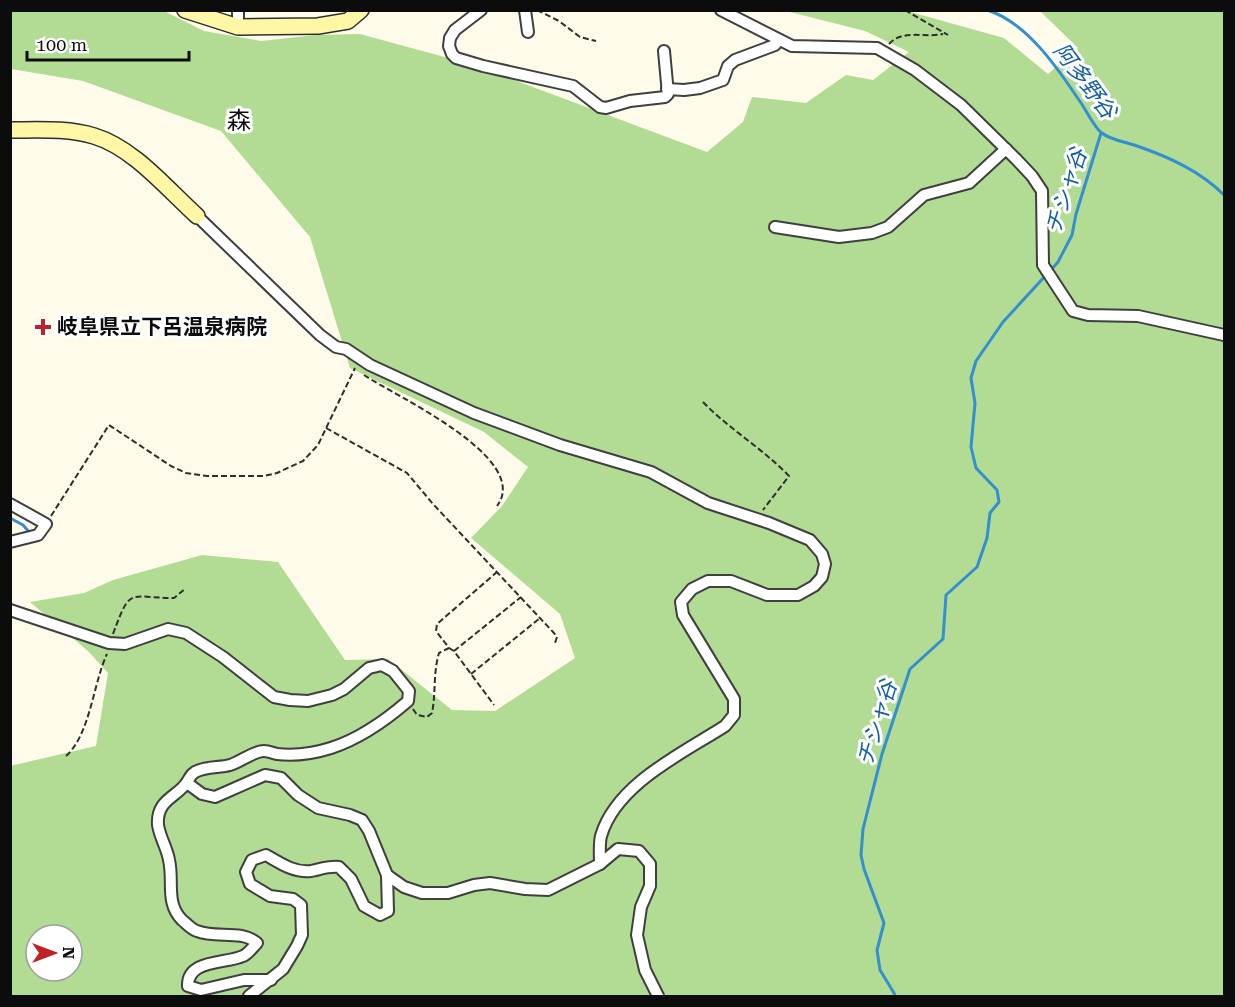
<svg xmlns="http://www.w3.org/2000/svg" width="1235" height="1007" font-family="'Roboto Serif','Noto Sans JP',serif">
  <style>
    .forest { fill: #b2db93; fill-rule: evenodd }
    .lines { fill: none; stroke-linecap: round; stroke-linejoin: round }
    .stream { stroke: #348fd1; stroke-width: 3 }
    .street-casing { stroke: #3f3f3f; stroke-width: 14 }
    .secondary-casing { stroke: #2e2e2e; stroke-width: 18 }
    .path { stroke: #2e2e2e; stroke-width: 2; stroke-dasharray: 6 3; stroke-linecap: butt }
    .street { stroke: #fff; stroke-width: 10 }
    .secondary { stroke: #fff7a6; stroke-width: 15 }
    .poi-dot { fill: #c02126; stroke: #fff; stroke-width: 2 }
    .labels { text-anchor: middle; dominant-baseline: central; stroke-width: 6; stroke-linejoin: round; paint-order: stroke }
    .poi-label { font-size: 21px; font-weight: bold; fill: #0c0c0c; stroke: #fff; text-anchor: start }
    .water-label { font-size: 22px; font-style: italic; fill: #1360a1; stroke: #fff }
    .quarter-label { font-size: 24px; fill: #0c0c0c; stroke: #fff }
  </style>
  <rect width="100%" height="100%" fill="#fffbeb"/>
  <path class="forest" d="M11,11H164L204,31L261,41L316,35L360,34L474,65L707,152L743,122L752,97L806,103L846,75L873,80L909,52L865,31L786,11H907L1004,38L1048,74L1078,48L1040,11H1224V996H11L10,766L96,746L108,673L89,652L30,602L84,593L113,580L202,555L278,562L345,660L388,659L452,710L495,711L575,658L560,614L471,538L502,506L528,467L484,432L350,368L310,237L221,131L83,81L11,69ZM36,935H72V971H36Z"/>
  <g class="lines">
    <g class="stream">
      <path d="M987,10C1027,22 1059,70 1081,103C1086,110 1095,129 1102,133C1110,140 1126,142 1137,146C1169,157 1200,171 1224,195"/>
      <polyline points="10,518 23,525 30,533"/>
      <polyline points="895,996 894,993 880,970 877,950 884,923 864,869 861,855 863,829 882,754 910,669 943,639 946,595 977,567 987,538 990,513 999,502 997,490 976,468 971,447 975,403 971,378 976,361 1003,322 1058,262 1072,235 1076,214 1101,133"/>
    </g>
    <defs>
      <g id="street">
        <polyline points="238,10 238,27"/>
        <polyline points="481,10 455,30 450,38 449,46 452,54 456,58 483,66 573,86 600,107 606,108 630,101 665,97 668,94 664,51"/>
        <polyline points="525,10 528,32"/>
        <polyline points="721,10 792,46 877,48 915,70 961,105 1016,159 1032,176 1042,191 1043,265 1073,311 1088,315 1138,316 1224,335"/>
        <polyline points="667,89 684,90 700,88 723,80 728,66 735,60 775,45 779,40"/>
        <path d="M197,216L320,335L336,347L346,349L370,365L474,413L560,445L651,472L708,503L769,523L810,540L822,554L825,564L822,577L814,586L798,595H767L731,581H708L692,589L681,602L683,615L734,699V715L725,726C683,753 616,784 601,836C599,844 600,855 600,864"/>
        <polyline points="775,227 839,237 872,233 888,227 924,195 969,183 1006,149"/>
        <polyline points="10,504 46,524 38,535 10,542"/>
        <path d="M10,610L109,643L125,644L168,629L186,633L223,657L274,697L290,700L308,701L332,695L344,689L369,668L382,665L393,671L409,691L408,701C386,720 359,739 331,748C315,753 294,756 277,754C273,753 268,751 264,751C253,751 241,762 230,765C219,768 206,766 195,772C190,775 190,778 187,782C178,797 156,799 158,825C160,838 167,848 169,860C174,881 165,903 182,920C186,923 192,930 197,931C216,939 241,929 257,943C253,947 248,954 243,956C226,964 187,959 188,986L201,990L244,980H271"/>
        <path d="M187,783L202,794L215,797L265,775L281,778L298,795L318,808L350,815L362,820L369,831L387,875L388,911L380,915L364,906L351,879L339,867C328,866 321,869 311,871C294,873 280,863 266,855L252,860L246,872L250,884L270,896L293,899L301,905L302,935L297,946L283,969L249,996"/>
        <polyline points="387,875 404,887 422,893 448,893 474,885 490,883 525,889 548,890 600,864 618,849 639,851 650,864 650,886 641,907 637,935 645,970 658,996"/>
      </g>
      <g id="secondary">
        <polyline points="185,10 238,27 318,26 348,21 361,10"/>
        <path d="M10,130C38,130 68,128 94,136C134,148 167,189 197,216"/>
      </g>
    </defs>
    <use href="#street" class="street-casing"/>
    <use href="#secondary" class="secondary-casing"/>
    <g class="path">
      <polyline points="537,10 559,21 580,37 596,41"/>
      <polyline points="905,10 948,35"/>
      <path d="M889,44C902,29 925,38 943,34"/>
      <path d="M364,375C393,395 533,458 497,506"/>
      <path d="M703,402C729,429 762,448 789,476L763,510"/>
      <polyline points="326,428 407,473 433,504 554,633 557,637 555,643"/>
      <polyline points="51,516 109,425 171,466 186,473 207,476 264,476 277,473 303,461 318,445 355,368"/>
      <path d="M113,634C131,585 129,598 174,598L186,588"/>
      <polyline points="449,648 454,651 494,705"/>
      <polyline points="454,651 521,597"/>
      <polyline points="471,674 540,618"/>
      <path d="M413,709L417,715L427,717L432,713C436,693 433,673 439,653L449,648L436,631L437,624L497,572"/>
      <path d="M66,756C90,735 93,684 107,654"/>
    </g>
    <use href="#street" class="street"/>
    <use href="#secondary" class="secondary"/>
  </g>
  <path class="poi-dot" d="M40 318h6v6h6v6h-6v6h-6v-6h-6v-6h6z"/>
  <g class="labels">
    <g class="poi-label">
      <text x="57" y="327">岐阜県立下呂温泉病院</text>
    </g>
    <g class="water-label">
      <text transform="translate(1085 81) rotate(53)">阿多野谷</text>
      <text transform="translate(1066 191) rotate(-72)">チシャ谷</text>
      <text transform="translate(877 723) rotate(-73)">チシャ谷</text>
    </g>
    <g class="quarter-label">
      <text x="239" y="121">森</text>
    </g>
  </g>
  <rect width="1235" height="1007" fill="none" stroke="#0c0c0c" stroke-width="24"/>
  <g transform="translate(54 953) rotate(90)"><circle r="28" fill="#ffffff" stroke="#9e9e9e" stroke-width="1.5"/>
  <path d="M0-4.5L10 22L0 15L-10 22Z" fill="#c02126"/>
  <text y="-9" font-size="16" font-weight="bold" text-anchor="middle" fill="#0c0c0c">N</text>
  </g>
  <path d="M27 51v9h162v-9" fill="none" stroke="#0c0c0c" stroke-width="3"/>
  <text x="36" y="51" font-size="18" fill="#0c0c0c" stroke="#ffffff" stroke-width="4.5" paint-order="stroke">100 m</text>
</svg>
